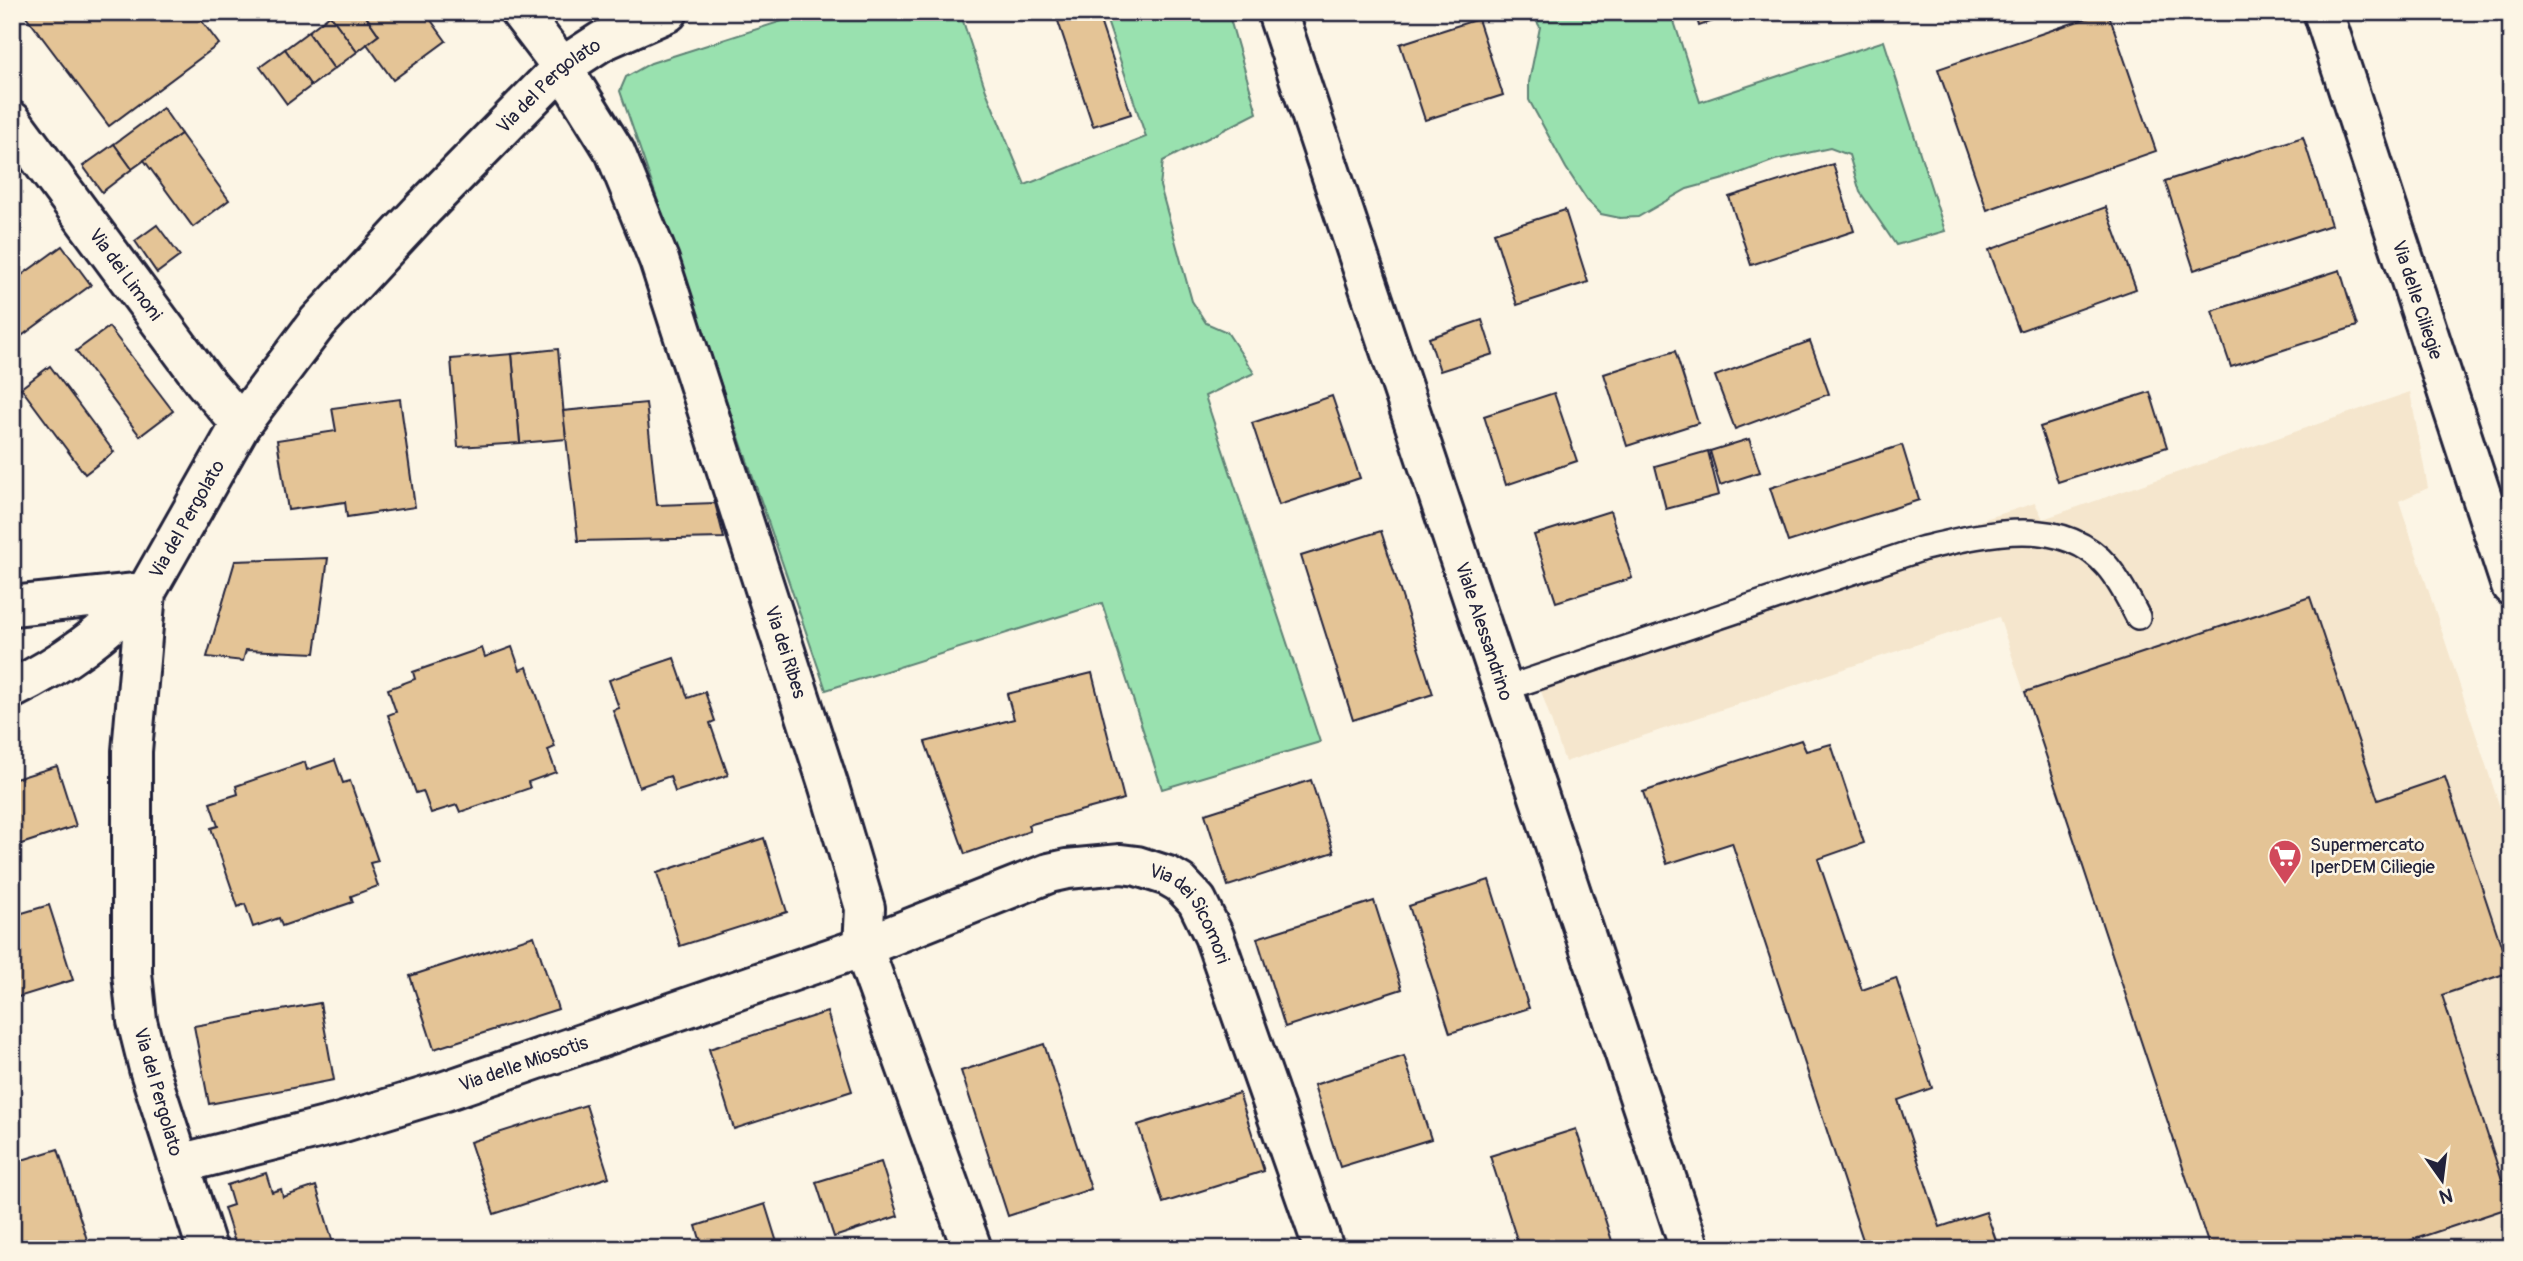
<svg xmlns="http://www.w3.org/2000/svg" width="2523" height="1261" font-family="Pangolin,sans-serif">
  <style>
    .built { fill: #f5e6cd }
    .green { fill: #99e1af; stroke: #5e8275; stroke-width: 2 }
    .building { fill: #e4c496; stroke: #22223b; stroke-width: 2 }
    .lines { fill: none; stroke-linecap: round; stroke-linejoin: round }
    .lane-casing { stroke: #22223b; stroke-width: 28 }
    .street-casing { stroke: #22223b; stroke-width: 44 }
    .secondary-casing { stroke: #22223b; stroke-width: 44 }
    .lane { stroke: #fcf5e5; stroke-width: 23 }
    .street { stroke: #fcf5e5; stroke-width: 38 }
    .secondary { stroke: #fcf5e5; stroke-width: 38 }
    .labels { text-anchor: middle; dominant-baseline: central; stroke-width: 5; stroke-linejoin: round; paint-order: stroke }
    .street-label { font-size: 19px; fill: #22223b; stroke: #fcf5e5 }
    .poi-label { font-size: 19px; fill: #22223b; stroke: #fcf5e5; text-anchor: start }
  </style>
  <rect width="100%" height="100%" fill="#fcf5e5"/>
  <filter id="ink" filterUnits="userSpaceOnUse"><feTurbulence type="fractalNoise" baseFrequency=".0143" numOctaves="2"/><feDisplacementMap in="SourceGraphic" scale="14" xChannelSelector="R" yChannelSelector="G"/><feConvolveMatrix kernelMatrix="1 2 1 2 8 2 1 2 1" color-interpolation-filters="sRGB"/></filter>
  <g filter="url(#ink)">
    <polygon class="built" points="2410,392 2428,488 2399,501 2511,841 2511,1249 2210,1249 1999,617 1565,762 1532,664 2035,503 2043,519"/>
    <g class="green">
      <polygon points="810,12 960,12 986,91 1025,185 1146,137 1104,12 1228,12 1257,113 1163,161 1160,186 1192,301 1206,323 1227,332 1254,373 1205,396 1320,742 1162,789 1102,603 826,690 620,91 626,77 651,63"/>
      <polygon points="1531,12 1671,12 1700,102 1884,41 1945,231 1896,245 1860,192 1849,155 1830,148 1775,160 1724,179 1687,189 1638,217 1620,218 1601,214 1587,200 1566,168 1529,100 1529,82 1540,27"/>
    </g>
    <g class="building">
      <polygon points="23,12 195,12 219,44 109,126"/>
      <polygon points="335,12 363,12 379,35 357,52 330,15"/>
      <polygon points="363,12 425,12 446,41 393,80 367,44 379,35"/>
      <polygon points="1055,12 1097,12 1131,114 1093,126"/>
      <polygon points="1695,12 1739,12 1699,26"/>
      <polygon points="2105,12 2108,12 2156,151 1987,210 1938,69"/>
      <polygon points="330,15 357,52 334,69 308,32"/>
      <polygon points="1478,19 1503,95 1425,120 1400,44"/>
      <polygon points="308,32 334,69 311,86 285,49"/>
      <polygon points="285,49 311,86 287,104 260,67"/>
      <polygon points="163,108 181,134 132,169 114,144"/>
      <polygon points="181,134 229,200 193,227 144,160"/>
      <polygon points="2303,137 2331,225 2194,270 2165,181"/>
      <polygon points="114,144 132,169 102,192 83,166"/>
      <polygon points="1833,164 1854,231 1751,265 1729,197"/>
      <polygon points="2106,207 2136,289 2019,331 1989,250"/>
      <polygon points="1565,210 1588,282 1517,305 1494,233"/>
      <polygon points="157,225 180,256 157,273 135,241"/>
      <polygon points="62,246 91,285 12,343 12,282"/>
      <polygon points="2340,270 2357,326 2231,367 2212,311"/>
      <polygon points="1482,320 1493,354 1440,371 1429,338"/>
      <polygon points="109,327 173,411 140,436 76,351"/>
      <polygon points="1810,341 1829,394 1735,429 1715,376"/>
      <polygon points="558,349 566,439 520,443 512,354"/>
      <polygon points="1675,351 1698,423 1627,446 1604,374"/>
      <polygon points="512,354 520,443 458,447 451,359"/>
      <polygon points="50,366 114,452 85,474 21,388"/>
      <polygon points="2150,392 2167,447 2058,482 2040,427"/>
      <polygon points="1554,393 1577,461 1506,485 1484,416"/>
      <polygon points="1332,396 1360,478 1279,505 1252,423"/>
      <polygon points="400,399 415,507 347,517 345,502 288,510 277,440 336,431 332,408"/>
      <polygon points="646,403 657,505 715,503 724,538 578,541 563,411"/>
      <polygon points="1749,439 1760,472 1720,485 1710,451"/>
      <polygon points="1902,445 1919,500 1788,542 1770,488"/>
      <polygon points="1708,451 1719,495 1666,509 1655,466"/>
      <polygon points="1610,511 1632,578 1556,602 1534,535"/>
      <polygon points="1381,531 1433,694 1353,720 1301,556"/>
      <polygon points="328,558 315,653 246,650 243,661 207,657 235,561"/>
      <polygon points="2310,597 2378,800 2445,777 2510,972 2442,995 2511,1207 2385,1249 2210,1249 2025,692"/>
      <polygon points="512,647 520,670 527,667 555,747 548,750 556,772 528,782 530,788 460,812 457,805 431,813 423,791 416,793 388,715 396,712 388,689 415,679 413,672 482,648 485,657"/>
      <polygon points="674,658 688,698 705,692 715,721 710,723 728,775 675,792 670,776 639,787 613,710 619,708 609,680"/>
      <polygon points="1092,673 1124,799 1028,825 1030,831 965,854 925,742 1014,719 1007,694"/>
      <polygon points="1801,740 1806,751 1831,744 1864,843 1818,859 1862,990 1896,978 1932,1088 1898,1100 1940,1227 1986,1212 1999,1249 1866,1249 1732,843 1667,864 1643,792"/>
      <polygon points="335,760 343,783 350,781 378,861 370,863 378,886 351,896 353,902 282,926 279,918 253,927 245,904 238,907 211,828 218,826 210,803 238,794 236,786 305,762 307,770"/>
      <polygon points="57,766 76,826 12,847 12,780"/>
      <polygon points="1311,780 1334,852 1228,886 1205,814"/>
      <polygon points="764,838 787,912 680,946 657,873"/>
      <polygon points="1489,880 1529,1008 1450,1033 1409,906"/>
      <polygon points="1374,901 1402,989 1285,1027 1257,938"/>
      <polygon points="49,905 73,980 12,999 12,916"/>
      <polygon points="534,936 558,1009 434,1049 410,976"/>
      <polygon points="320,1003 334,1080 209,1104 194,1026"/>
      <polygon points="827,1012 852,1091 734,1129 709,1049"/>
      <polygon points="1044,1044 1091,1189 1008,1216 961,1071"/>
      <polygon points="1404,1056 1431,1139 1340,1167 1314,1085"/>
      <polygon points="1239,1093 1264,1171 1163,1203 1138,1125"/>
      <polygon points="586,1105 609,1177 494,1214 470,1142"/>
      <polygon points="1576,1129 1612,1241 1589,1249 1520,1249 1490,1156"/>
      <polygon points="58,1149 90,1249 12,1249 12,1163"/>
      <polygon points="881,1162 898,1216 834,1237 816,1182"/>
      <polygon points="266,1173 272,1192 281,1189 283,1197 316,1186 334,1246 330,1249 237,1249 224,1208 233,1205 227,1185"/>
      <polygon points="765,1204 779,1249 703,1249 696,1226"/>
    </g>
    <g class="lines">
      <defs>
        <path id="lane" d="M1504,689L1921,549C1979,535 2061,512 2107,566C2120,581 2129,600 2138,617"/>
        <g id="street">
          <path id="s1" d="M520,12L562,67L615,152L659,260L829,787L865,908L863,947L972,1249"/>
          <path id="s2" d="M2323,12L2511,586"/>
          <path id="s3" d="M12,121L204,381L241,424"/>
          <polyline points="12,606 146,592"/>
          <path d="M12,689C65,663 104,633 146,592"/>
          <path id="s4" d="M179,1164L337,1124L445,1091L863,947L1049,873L1067,869L1121,864L1137,866L1168,876L1180,883L1197,901L1214,936L1324,1249"/>
          <path id="s5" d="M207,1249L149,1069L137,1021L132,973V751L146,592L241,424L318,322L423,209L562,67L602,41L668,12"/>
        </g>
        <g id="secondary">
          <path id="s6" d="M1277,12L1690,1249"/>
        </g>
      </defs>
      <use href="#lane" class="lane-casing"/>
      <use href="#street" class="street-casing"/>
      <use href="#secondary" class="secondary-casing"/>
      <use href="#lane" class="lane"/>
      <use href="#street" class="street"/>
      <use href="#secondary" class="secondary"/>
    </g>
  </g>
  <defs>
    <symbol id="supermarket-pin" viewBox="-11 -11 22 30"><path d="M0 17L-7.5 6A9.5 9.5 0 1 1 7.5 6Z" fill="#d1495b" stroke="#fcf5e5"/><path d="M-6-5.5h2.5l.6 2H6L4.5 2H-2.5L-4.4-4H-6ZM-1.5 3.2a1.3 1.3 0 1 0 .1 0ZM3 3.2a1.3 1.3 0 1 0 .1 0Z" fill="#fff"/></symbol>
  </defs>
  <g fill-rule="evenodd">
    <use href="#supermarket-pin" x="2266" y="837" width="38" height="52"/>
  </g>
  <g class="labels">
    <g class="street-label">
      <text stroke="none"><textPath href="#s5" startOffset="1320">Via del Pergolato</textPath></text>
      <text stroke="none"><textPath href="#s3" startOffset="191">Via dei Limoni</textPath></text>
      <text stroke="none"><textPath href="#s2" startOffset="303">Via delle Ciliegie</textPath></text>
      <text stroke="none"><textPath href="#s5" startOffset="752">Via del Pergolato</textPath></text>
      <text stroke="none"><textPath href="#s6" startOffset="653">Viale Alessandrino</textPath></text>
      <text stroke="none"><textPath href="#s1" startOffset="698">Via dei Ribes</textPath></text>
      <text stroke="none"><textPath href="#s4" startOffset="1083">Via dei Sicomori</textPath></text>
      <text stroke="none"><textPath href="#s4" startOffset="359">Via delle Miosotis</textPath></text>
      <text transform="translate(158 1092) rotate(74)">Via del Pergolato</text>
    </g>
    <g class="poi-label">
      <text x="2310" y="845">Supermercato<tspan x="2310" dy="22">IperDEM Ciliegie</tspan></text>
    </g>
  </g>
  <rect width="2523" height="1261" fill="none" stroke="#fcf5e5" stroke-width="42"/>
  <rect x="21" y="21" width="2481" height="1219" fill="none" stroke="#22223b" stroke-width="2.5" filter="url(#ink)"/>
  <g transform="translate(2442 1180) rotate(166)" stroke="#fcf5e5" stroke-width="5" paint-order="stroke">
  <path d="M0-5L12 26L0 18L-12 26Z" fill="#22223b"/>
  <text y="-10" font-size="19" font-weight="bold" text-anchor="middle" fill="#22223b">N</text>
  </g>
</svg>
